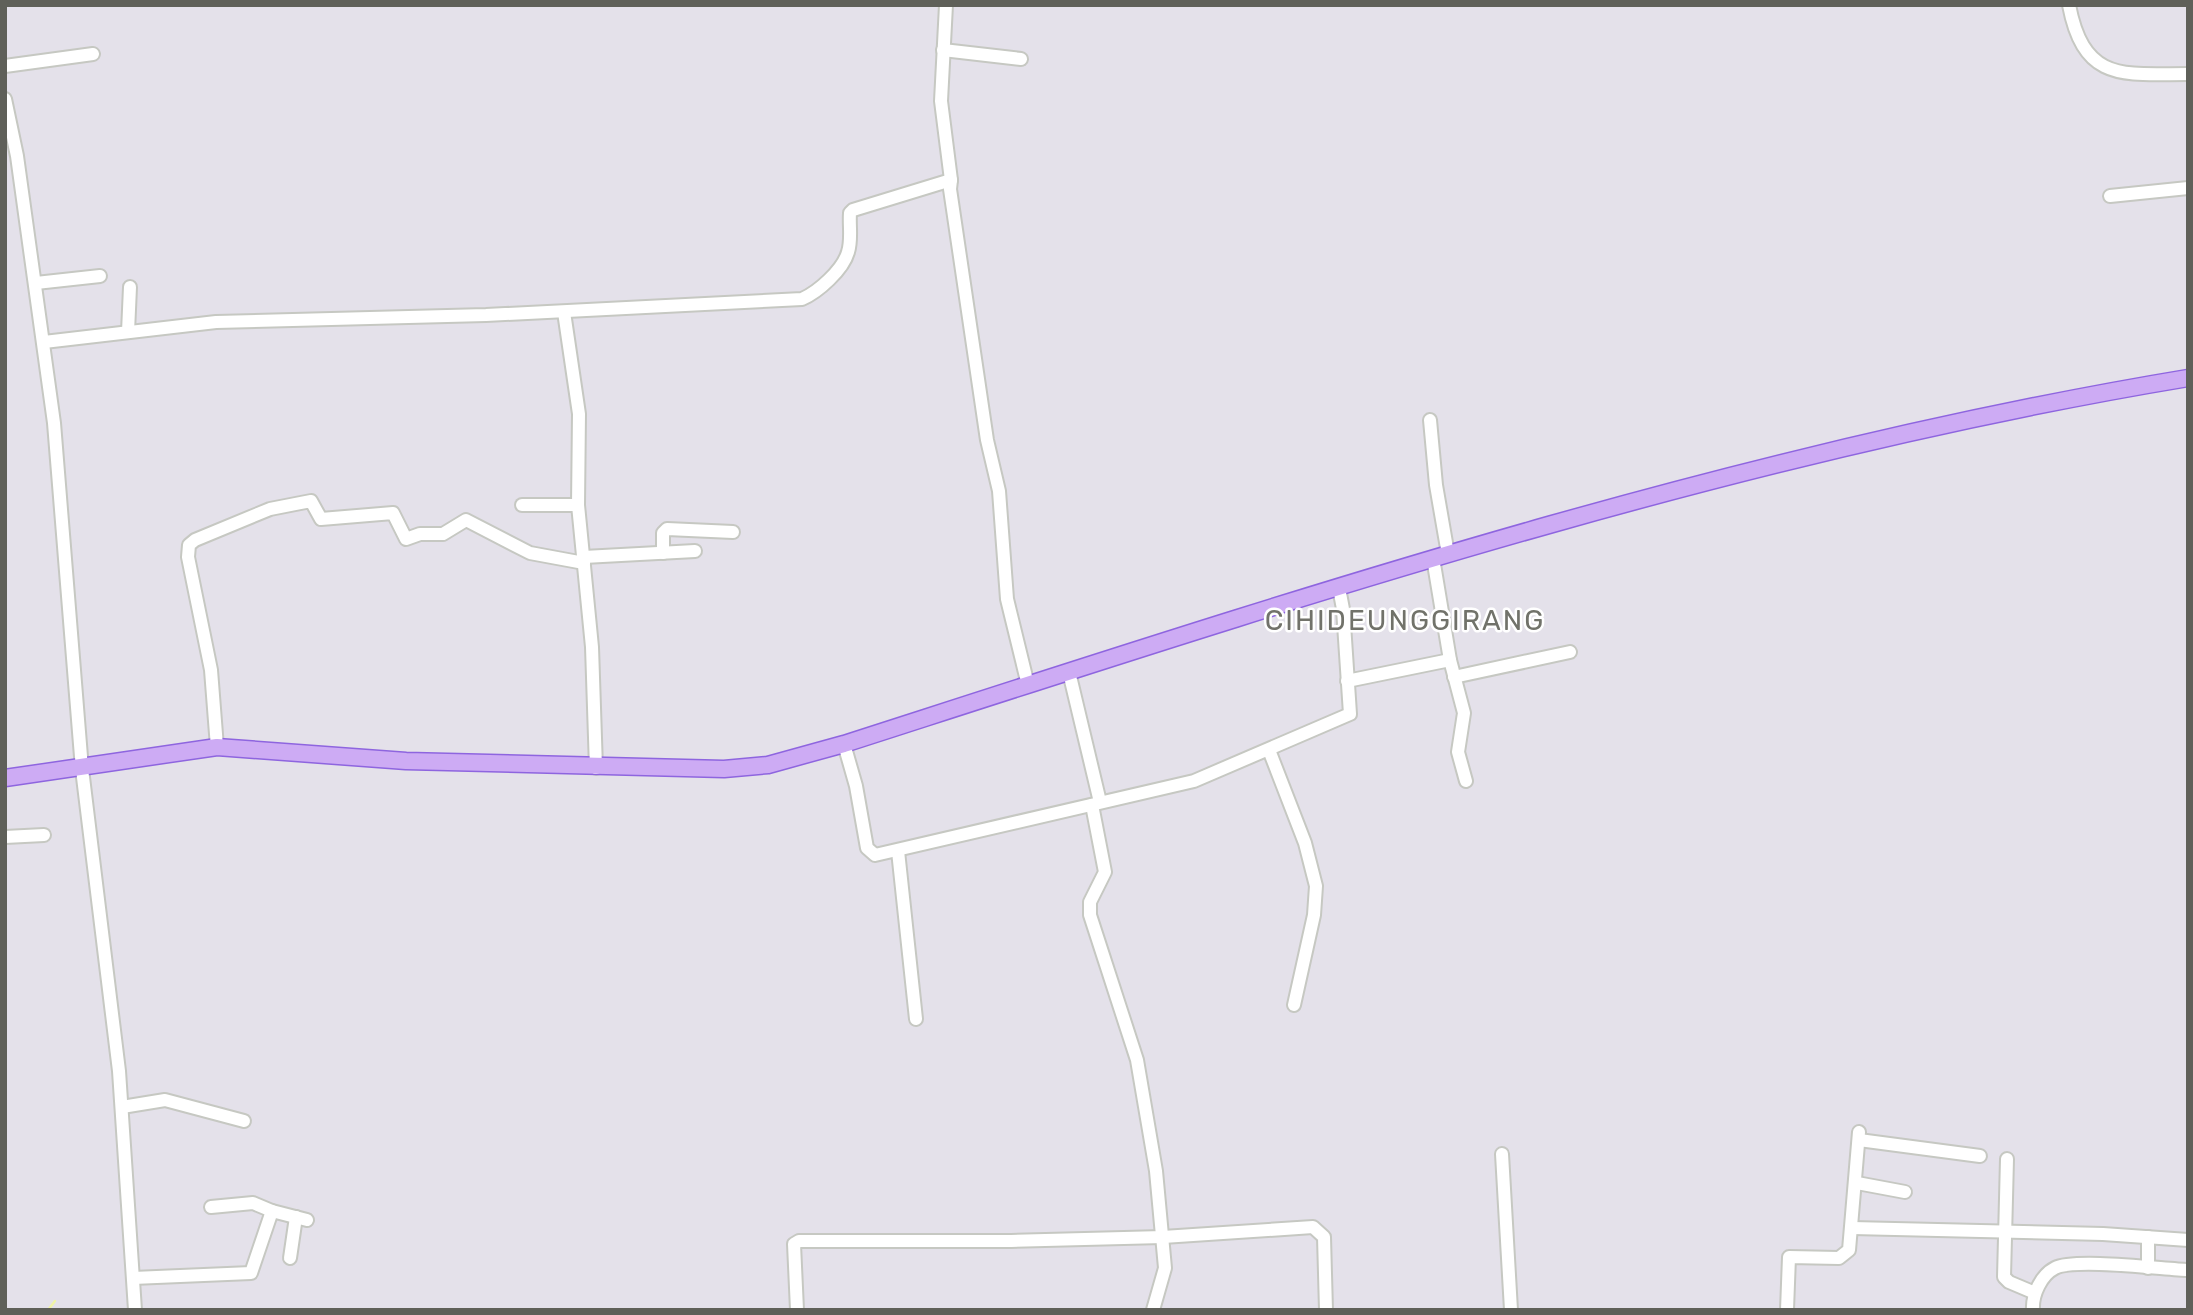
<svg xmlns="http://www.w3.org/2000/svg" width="2193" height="1315" font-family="Rubik,sans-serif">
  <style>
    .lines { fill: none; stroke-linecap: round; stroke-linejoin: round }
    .stream { stroke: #f0f4a7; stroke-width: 2.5 }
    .minor-casing { stroke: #c6c8c2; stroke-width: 16 }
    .major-casing { stroke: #8e65df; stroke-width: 19 }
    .minor { stroke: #fff; stroke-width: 12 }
    .major { stroke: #cdabf4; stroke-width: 16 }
    .labels { text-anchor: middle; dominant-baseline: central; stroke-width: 5; stroke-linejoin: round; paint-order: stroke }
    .quarter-label { font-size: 28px; letter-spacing: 2px; fill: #71726a; stroke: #fff }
  </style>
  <rect width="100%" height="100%" fill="#e4e1ea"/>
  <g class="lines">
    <polyline class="stream" points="48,1310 55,1301"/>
    <defs>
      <g id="minor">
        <polyline points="946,5 941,101 951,180"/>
        <path d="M2069,5C2084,83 2124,74 2188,74"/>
        <polyline points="943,50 1021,59"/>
        <polyline points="5,66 93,54"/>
        <polyline points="5,99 17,156 54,423 82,769 119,1071 135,1310"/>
        <polyline points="2110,196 2188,188"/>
        <polyline points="36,283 100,276"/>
        <polyline points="564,312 579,414 578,505 592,647 596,768"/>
        <polyline points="128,332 130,287"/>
        <path d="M44,342L216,322L486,315L802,299C818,292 843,270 848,252C852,240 849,226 850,213L853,210L951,180L950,189L987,440L999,491L1007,599L1028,685"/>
        <polyline points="1430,420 1436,485 1448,554"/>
        <polyline points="522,505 578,505"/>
        <polyline points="663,553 663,533 667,529 733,532"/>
        <polyline points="584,557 695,551"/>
        <polyline points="1433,558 1450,660 1464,713 1458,752 1466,781"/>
        <polyline points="1069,672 1100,802"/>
        <polyline points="1454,677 1570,652"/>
        <polyline points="1347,681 1450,660"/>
        <polyline points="844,744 856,786 867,848 875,855 1194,781 1350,714 1343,609 1339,588"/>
        <polyline points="217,747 211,670 188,557 189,545 195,540 270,509 311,501 321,519 393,513 406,539 420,534 443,534 466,520 530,553 584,563"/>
        <polyline points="1269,750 1305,843 1316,886 1314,915 1294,1005"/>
        <polyline points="1092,805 1105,872 1090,902 1090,915 1137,1060 1156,1171 1165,1268 1153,1310"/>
        <polyline points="5,837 44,835"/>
        <polyline points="898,851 916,1019"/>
        <polyline points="122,1107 165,1100 244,1121"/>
        <polyline points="1859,1140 1980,1156"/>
        <polyline points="1502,1154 1511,1310"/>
        <polyline points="2007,1159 2004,1277 2009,1282 2035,1293"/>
        <polyline points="1857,1183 1905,1192"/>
        <polyline points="211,1207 253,1203 272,1211"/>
        <polyline points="1852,1228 2103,1234 2188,1240"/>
        <polyline points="2148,1237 2148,1268"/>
        <polyline points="290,1258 296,1217"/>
        <polyline points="133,1278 251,1273 272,1211 307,1220"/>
        <polyline points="797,1310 794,1244 799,1241 1011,1241 1163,1237 1313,1227 1324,1237 1326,1310"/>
        <polyline points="1787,1310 1789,1257 1839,1258 1849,1250 1859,1132"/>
        <path d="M2033,1310C2032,1295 2041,1275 2055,1268C2075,1258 2162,1269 2188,1270"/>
      </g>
      <path id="major" d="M5,778L217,747L406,761L724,769L768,765L844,744C1285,602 1729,454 2188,378"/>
    </defs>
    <use href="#minor" class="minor-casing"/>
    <use href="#major" class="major-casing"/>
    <use href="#minor" class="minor"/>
    <use href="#major" class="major"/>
  </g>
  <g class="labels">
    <g class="quarter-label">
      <text x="1405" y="620">CIHIDEUNGGIRANG</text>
    </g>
  </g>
  <rect width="2193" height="1315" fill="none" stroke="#5f6059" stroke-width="14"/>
</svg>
